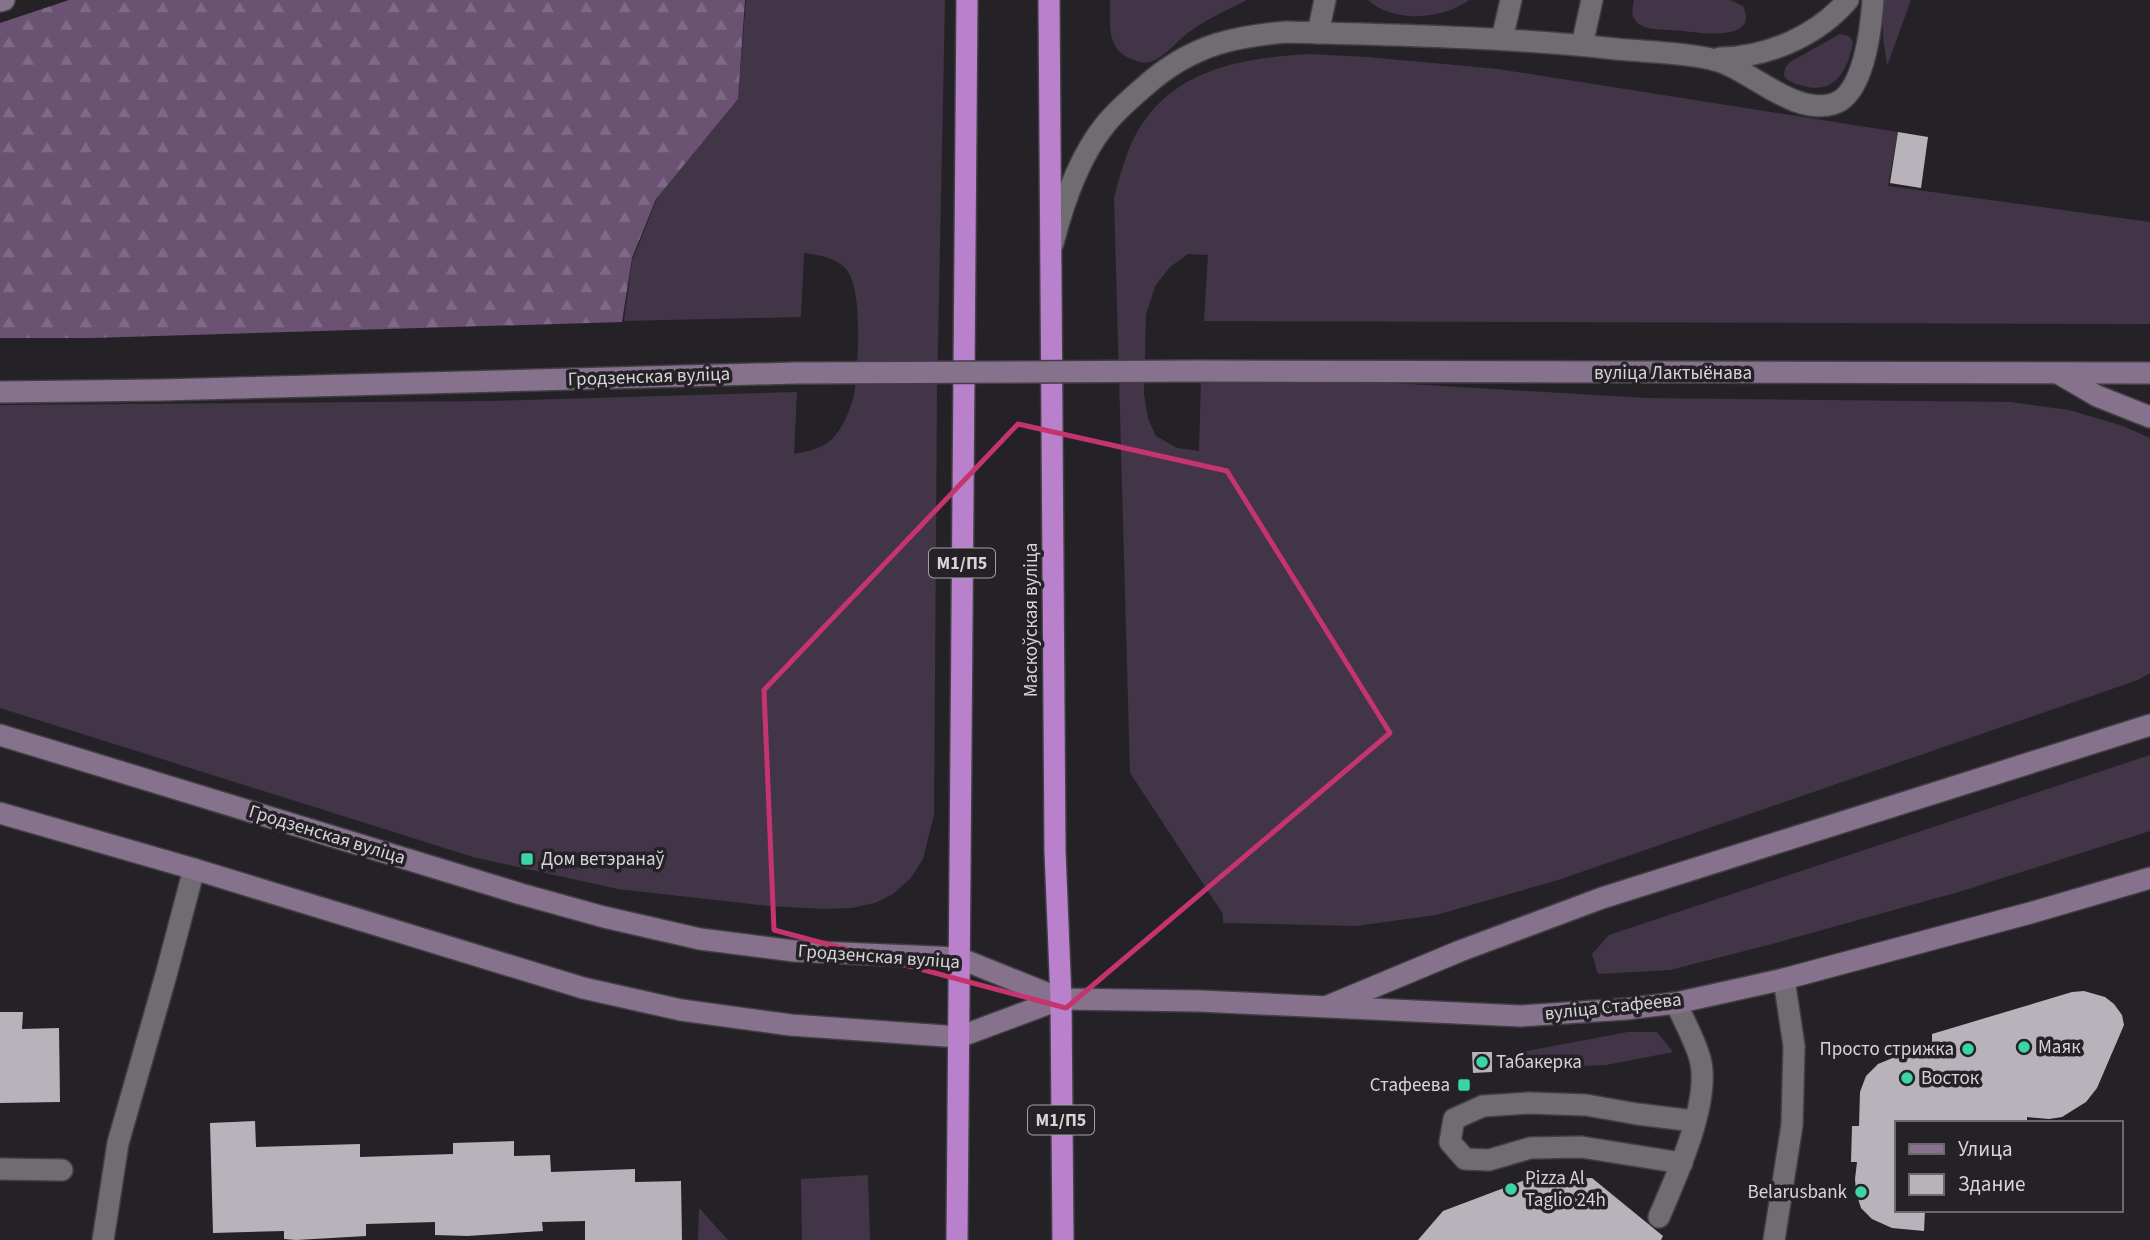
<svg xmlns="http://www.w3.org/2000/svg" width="2150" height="1240" font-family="'Source Sans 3',sans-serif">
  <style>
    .grass { fill: #433548 }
    .forest { fill: url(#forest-firs) }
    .building { fill: #b8b3ba }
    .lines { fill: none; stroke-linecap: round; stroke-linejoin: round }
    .lane-casing { stroke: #423f44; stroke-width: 24 }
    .secondary-casing { stroke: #423f44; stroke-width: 24 }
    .highway-casing { stroke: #423f44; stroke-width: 24 }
    .lane { stroke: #716c72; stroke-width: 21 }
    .secondary { stroke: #87728d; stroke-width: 21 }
    .highway { stroke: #b980cc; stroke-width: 21 }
    .secondary-bridge-casing { stroke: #423f44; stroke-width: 24; stroke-linecap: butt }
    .secondary-bridge { stroke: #87728d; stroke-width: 21 }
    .marked { fill: none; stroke: #c5346e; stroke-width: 5; stroke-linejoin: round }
    .poi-dot { fill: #3ad4a5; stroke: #252227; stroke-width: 2.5 }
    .labels { text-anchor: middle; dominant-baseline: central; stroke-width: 7; stroke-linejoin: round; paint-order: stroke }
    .shield { fill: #252227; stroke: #a29fa3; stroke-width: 2 }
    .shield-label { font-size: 18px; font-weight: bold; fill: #d7d4d8 }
    .street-label { font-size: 19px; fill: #d7d4d8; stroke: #252227 }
    .poi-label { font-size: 19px; fill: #d7d4d8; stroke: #252227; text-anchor: start }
  </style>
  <defs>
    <pattern id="forest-firs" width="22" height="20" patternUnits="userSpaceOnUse" patternTransform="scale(1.75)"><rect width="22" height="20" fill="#6b5273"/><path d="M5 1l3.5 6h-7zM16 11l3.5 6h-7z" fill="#7f6a86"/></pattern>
  </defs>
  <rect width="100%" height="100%" fill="#252227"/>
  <g class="grass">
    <path d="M746,0H945L937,393L934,815L923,859L910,879L893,894L875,903L851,908L824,909L769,906L618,889L473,857L0,708V405L492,401L797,392L794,454C809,451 822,449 833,438C844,427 853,404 855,389C858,363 864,285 844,267C833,257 819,255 804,253L801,317L624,321L632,261L658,196L738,99Z"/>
    <path d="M1110,0H1247C1227,10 1207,19 1189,32C1177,41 1165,57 1150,62C1145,63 1138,62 1134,60C1106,51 1110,24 1110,0Z"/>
    <path d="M1368,0H1469C1442,20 1393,23 1368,0Z"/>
    <path d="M1634,0H1730L1743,6C1760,42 1701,33 1683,31C1670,29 1644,32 1636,21C1630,14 1633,8 1634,0Z"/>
    <polygon points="1883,0 1911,0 1887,66 1883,36"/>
    <path d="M1840,34L1849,36L1853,42C1849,66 1837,93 1808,87C1799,85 1790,83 1784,76L1785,68L1790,62Z"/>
    <path d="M1309,54L1367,57L1498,69L1898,132L1888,186L2150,222V324L1204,321L1208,255L1188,254L1170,267L1155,286L1146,315L1144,394L1148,419L1156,436L1177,448L1199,451L1201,378L1359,381L1646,398L2010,402L2069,410L2120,425L2150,438V673L2138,680L1558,880L1436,915L1356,926L1223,923V914L1130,773L1114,197C1120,176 1126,152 1137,132C1174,68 1243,58 1309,54Z"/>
    <polygon points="2150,755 2150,831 1962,891 1772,944 1670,970 1598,974 1592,954 1609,935"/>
    <polygon points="1628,1032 1657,1032 1673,1052 1606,1065 1533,1068 1516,1053"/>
    <polygon points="868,1175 870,1240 802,1240 801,1179"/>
    <polygon points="699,1208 728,1240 698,1240"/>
  </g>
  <polygon class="forest" points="69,0 745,0 738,99 656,199 632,258 622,322 91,338 0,338 0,23"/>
  <g class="building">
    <polygon points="1898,132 1928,137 1921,188 1890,183"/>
    <polygon points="2084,991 2105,997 2114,1004 2122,1015 2124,1025 2097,1088 2086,1102 2062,1117 2049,1119 2027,1117 2027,1123 1896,1123 1896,1210 1925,1210 1924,1231 1892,1228 1872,1219 1861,1208 1856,1192 1855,1179 1857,1162 1851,1162 1852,1126 1859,1126 1860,1092 1866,1076 1878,1064 1895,1057 1932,1058 1932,1034 2072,992"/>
    <polygon points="0,1012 23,1012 22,1029 59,1028 60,1102 0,1103"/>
    <polygon points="1472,1052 1492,1052 1492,1072 1473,1073"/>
    <polygon points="255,1121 256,1147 360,1144 360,1157 453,1154 453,1143 514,1141 514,1156 550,1155 551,1172 635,1169 635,1182 681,1181 682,1240 585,1240 585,1221 542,1222 543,1231 467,1236 435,1235 435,1222 366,1224 366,1236 296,1240 284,1239 284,1231 213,1233 210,1123"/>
    <polygon points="1592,1178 1663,1236 1661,1240 1418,1240 1443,1211 1525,1180"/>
  </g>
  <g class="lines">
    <defs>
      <g id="lane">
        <polyline points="1318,33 1325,0"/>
        <polyline points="1502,39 1511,0"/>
        <polyline points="1582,45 1592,0"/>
        <path d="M1720,58C1767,57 1816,37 1848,0"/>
        <path d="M1053,243C1063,204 1078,158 1105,125C1116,111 1130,99 1144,87C1165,68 1189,53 1217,44C1240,37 1263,34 1286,32C1396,35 1506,37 1616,49C1647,52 1680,52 1711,59C1749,67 1792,116 1833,104C1864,95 1871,28 1873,0"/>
        <polyline points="1682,1163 1581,1147 1530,1148 1489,1160 1465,1159 1450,1142 1454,1119 1483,1106 1529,1103 1586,1105 1637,1114 1694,1121"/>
        <polyline points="0,1169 62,1170"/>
        <path d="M1659,1217C1676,1177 1709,1106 1701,1063C1698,1046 1683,1019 1676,1003"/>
        <polyline points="103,1240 118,1143 166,975 194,869"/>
        <polyline points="1774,1240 1792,1125 1794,1046 1784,979"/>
      </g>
      <g id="secondary">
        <polyline points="0,1 4,0"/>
        <polyline points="1195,371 2150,373"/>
        <polyline points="2061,375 2097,396 2150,417"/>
        <polyline points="0,392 161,390 795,373"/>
        <polyline points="0,735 521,894 604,917 700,939 794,951 959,958 1061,999 1200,1001 1521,1016 1626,1009 1676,1003 1784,979 2030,913 2150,878"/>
        <polyline points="0,813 194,869 583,988 681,1010 791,1025 959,1037 1061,999"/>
        <polyline points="1328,1006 1460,951 1602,898 2150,725"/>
      </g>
      <g id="highway">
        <polyline points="1049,0 1055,851 1061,999 1063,1240"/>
        <polyline points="957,1240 967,0"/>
      </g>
    </defs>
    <use href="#lane" class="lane-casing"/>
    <use href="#secondary" class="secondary-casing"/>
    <use href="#highway" class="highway-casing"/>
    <use href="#lane" class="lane"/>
    <use href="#secondary" class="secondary"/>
    <use href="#highway" class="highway"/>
    <defs>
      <polyline id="secondary-bridge" points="795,373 1195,371"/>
    </defs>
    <use href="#secondary-bridge" class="secondary-bridge-casing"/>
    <use href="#secondary-bridge" class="secondary-bridge"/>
  </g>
  <path class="marked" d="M1018,424L1227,471L1390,733L1066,1008L774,930L764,690Z"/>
  <g class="poi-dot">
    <rect x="520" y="852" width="14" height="14" rx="3.5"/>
    <circle cx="2024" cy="1047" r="7"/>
    <circle cx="1968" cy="1049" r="7"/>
    <circle cx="1482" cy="1062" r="7"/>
    <circle cx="1907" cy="1078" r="7"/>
    <rect x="1457" y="1078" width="14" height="14" rx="3.5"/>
    <circle cx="1511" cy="1189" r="7"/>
    <circle cx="1861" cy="1192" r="7"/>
  </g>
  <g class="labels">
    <g class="shield">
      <rect x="929" y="548.5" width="66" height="29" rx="5"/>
      <rect x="1028" y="1105.5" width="66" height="29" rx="5"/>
    </g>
    <g class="shield-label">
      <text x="962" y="563">М1/П5</text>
      <text x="1061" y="1120">М1/П5</text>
    </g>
    <g class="street-label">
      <text x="1673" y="373">вуліца Лактыёнава</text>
      <text transform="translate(649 377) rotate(-2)">Гродзенская вуліца</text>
      <text transform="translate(1031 620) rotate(-90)">Маскоўская вуліца</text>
      <text transform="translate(327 835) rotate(17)">Гродзенская вуліца</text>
      <text transform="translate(879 957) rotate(4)">Гродзенская вуліца</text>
      <text transform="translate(1613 1007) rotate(-6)">вуліца Стафеева</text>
    </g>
    <g class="poi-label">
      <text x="541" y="859">Дом ветэранаў</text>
      <text x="2038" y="1047">Маяк</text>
      <text x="1954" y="1049" text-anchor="end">Просто стрижка</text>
      <text x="1496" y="1062">Табакерка</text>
      <text x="1921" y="1078">Восток</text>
      <text x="1450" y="1085" text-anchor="end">Стафеева</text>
      <text x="1525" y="1178">Pizza Al<tspan x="1525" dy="22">Taglio 24h</tspan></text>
      <text x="1847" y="1192" text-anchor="end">Belarusbank</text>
    </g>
  </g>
  <rect x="1895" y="1121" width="228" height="91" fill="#252227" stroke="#6c696e" stroke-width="2"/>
  <rect x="1909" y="1144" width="35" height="10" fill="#87728d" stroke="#6c696e" stroke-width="2"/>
  <text x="1958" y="1156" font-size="21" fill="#d7d4d8">Улица</text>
  <rect x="1909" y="1174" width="35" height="21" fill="#b8b3ba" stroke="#6c696e" stroke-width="2"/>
  <text x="1958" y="1191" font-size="21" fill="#d7d4d8">Здание</text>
</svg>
